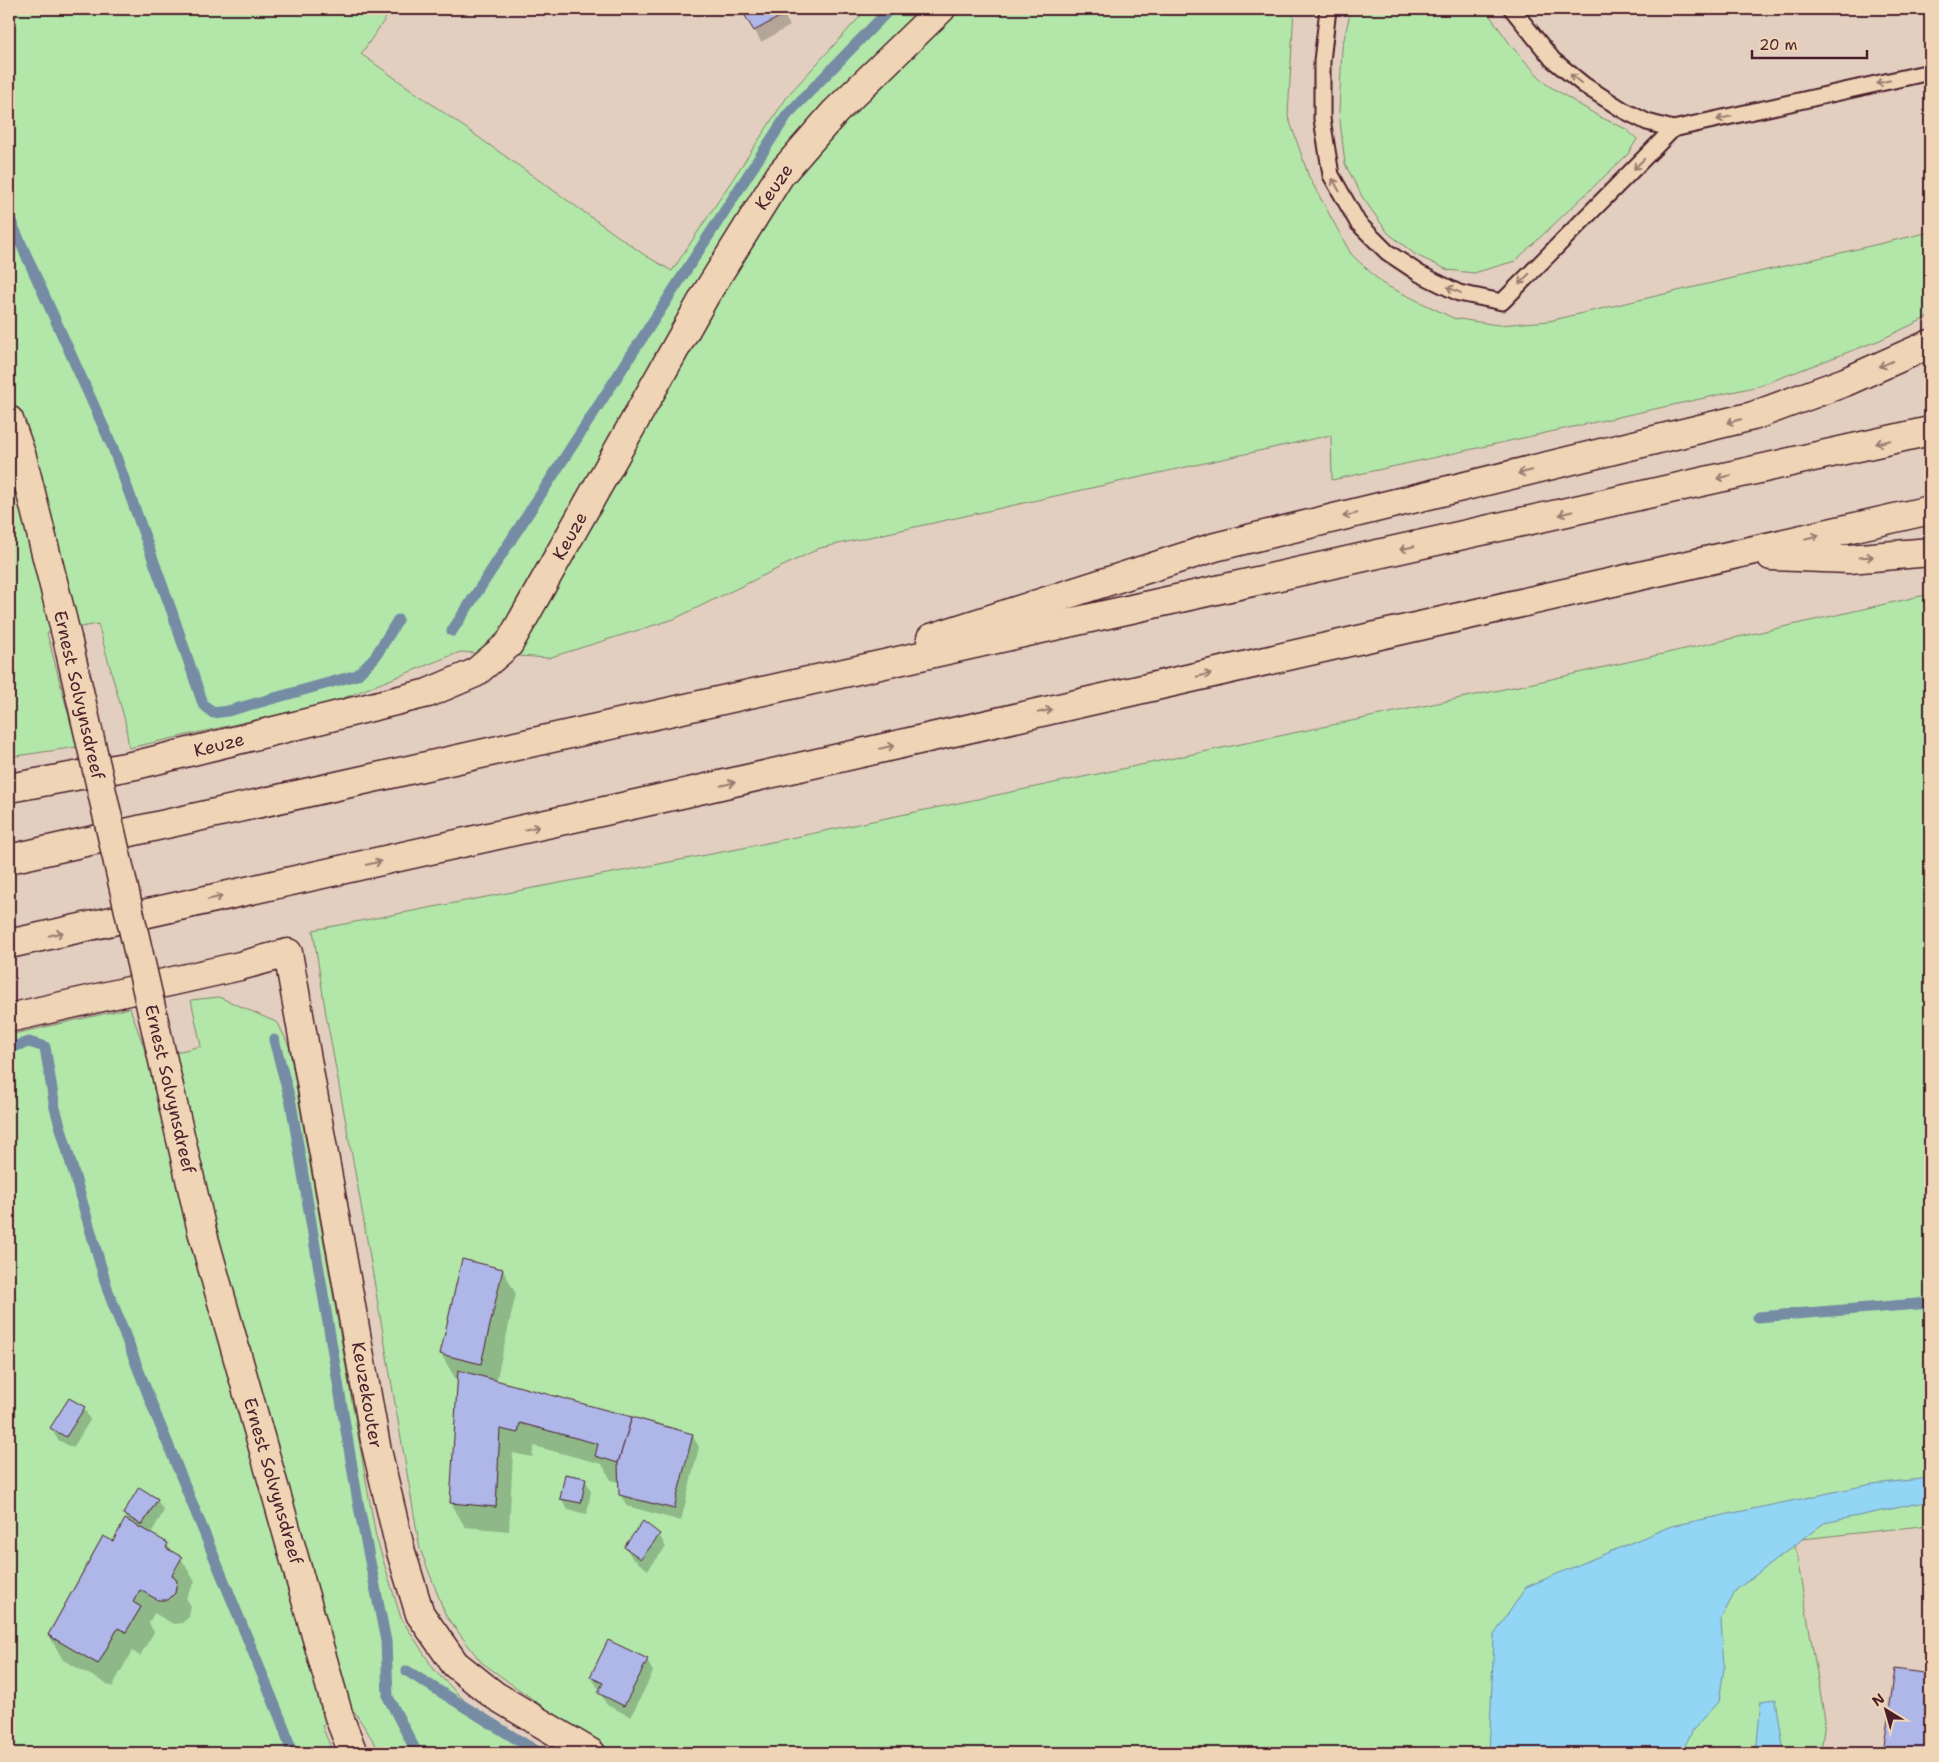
<svg xmlns="http://www.w3.org/2000/svg" width="1939" height="1762" font-family="'Shantell Sans',sans-serif">
  <style>
    .green { fill: #b2e7a9; stroke: #7e836a; fill-rule: evenodd }
    .water { fill: #92d5f4; stroke: #758ca4 }
    .shadow { fill: #0003 }
    .lines { fill: none; stroke-linecap: round; stroke-linejoin: round }
    .stream { stroke: #758ca4; stroke-width: 11 }
    .building { fill: #aeb7e8; stroke: #4a1f2b }
    .service-casing { stroke: #4a1f2b; stroke-width: 19 }
    .minor-casing { stroke: #4a1f2b; stroke-width: 31 }
    .motorway-casing { stroke: #4a1f2b; stroke-width: 31 }
    .service { stroke: #efd5b6; stroke-width: 15 }
    .minor { stroke: #efd5b6; stroke-width: 28 }
    .motorway { stroke: #efd5b6; stroke-width: 28 }
    .minor-bridge-casing { stroke: #4a1f2b; stroke-width: 31; stroke-linecap: butt }
    .minor-bridge { stroke: #efd5b6; stroke-width: 28 }
    .oneway { stroke: #9c7a70 }
    .labels { text-anchor: middle; dominant-baseline: central; stroke-width: 4; stroke-linejoin: round; paint-order: stroke }
    .street-label { font-size: 18px; fill: #4a1f2b; stroke: #efd5b6 }
  </style>
  <rect width="100%" height="100%" fill="#e2cfc0"/>
  <filter id="ink" filterUnits="userSpaceOnUse"><feTurbulence type="fractalNoise" baseFrequency=".02" numOctaves="2"/><feDisplacementMap in="SourceGraphic" scale="10" xChannelSelector="R" yChannelSelector="G"/><feConvolveMatrix kernelMatrix="1 2 1 2 8 2 1 2 1" color-interpolation-filters="sRGB"/></filter>
  <g filter="url(#ink)">
    <g class="green">
      <polygon points="9,9 392,9 361,54 646,256 672,271 789,94 867,9 1294,9 1288,116 1309,177 1351,254 1383,284 1453,318 1498,325 1549,321 1930,232 1930,316 1880,340 1759,386 1332,480 1331,435 820,548 674,619 548,658 460,652 331,703 129,748 125,721 98,624 47,633 77,747 9,757"/>
      <polygon points="1351,9 1485,9 1513,48 1546,84 1598,116 1626,129 1637,139 1628,154 1515,261 1474,273 1448,270 1416,255 1388,233 1363,198 1345,164 1339,112 1342,48"/>
      <polygon points="1930,594 1930,1525 1794,1540 1825,1720 1821,1753 616,1753 549,1711 481,1662 446,1616 420,1549 360,1199 326,1015 313,930 743,848 1538,682"/>
      <path d="M219,997L278,1023L289,1046L376,1537L401,1618L435,1671L471,1707L550,1753H381L354,1711L322,1726L333,1753H9V1035L130,1008L148,1059L201,1046L191,1000ZM139,1488L158,1499L142,1525L123,1514ZM103,1536L172,1575L177,1581L175,1593L168,1600L140,1590L133,1602L141,1607L126,1632L118,1628L98,1664L48,1635Z"/>
    </g>
    <g class="water">
      <polygon points="1930,1478 1930,1501 1824,1523 1736,1590 1721,1619 1724,1668 1719,1702 1693,1730 1681,1753 1489,1753 1494,1635 1526,1587 1671,1526 1872,1484"/>
      <polygon points="1776,1699 1784,1753 1756,1753 1761,1701"/>
    </g>
    <g class="shadow">
      <polygon points="743,9 781,9 790,26 761,42"/>
      <polygon points="503,1270 516,1294 496,1382 692,1435 699,1447 681,1521 627,1506 620,1494 620,1483 611,1480 602,1464 534,1446 532,1457 513,1453 509,1531 465,1527 451,1503 459,1379 455,1378 441,1354"/>
      <polygon points="84,1408 90,1420 73,1448 58,1440 51,1428"/>
      <polygon points="585,1479 591,1491 587,1514 568,1510 561,1498"/>
      <polygon points="157,1500 164,1511 150,1535 167,1544 172,1553 181,1558 195,1582 186,1598 191,1606 189,1617 182,1623 173,1624 154,1613 149,1623 154,1632 140,1656 132,1651 112,1687 63,1660 49,1635 114,1543 130,1524 124,1514"/>
      <polygon points="659,1535 666,1547 648,1570 632,1558 626,1547"/>
      <polygon points="647,1660 653,1672 631,1717 607,1705 600,1693 601,1690 598,1688 591,1677"/>
      <polygon points="1896,1670 1930,1675 1930,1753 1884,1753"/>
    </g>
    <g class="lines">
      <g class="stream">
        <polyline points="9,217 113,448 172,612 203,704 213,713 228,711 357,675 375,657 398,620"/>
        <polyline points="452,631 787,115 890,9"/>
        <polyline points="274,1040 291,1103 358,1502 386,1641 388,1697 417,1753"/>
        <polyline points="9,1048 29,1042 45,1047 55,1108 108,1291 156,1415 283,1725 292,1753"/>
        <polyline points="1758,1317 1930,1303"/>
        <polyline points="407,1671 539,1753"/>
      </g>
    </g>
    <g class="building">
      <polygon points="741,9 782,9 785,14 754,31"/>
      <polygon points="462,1259 503,1269 481,1364 440,1354"/>
      <polygon points="458,1370 632,1417 618,1463 595,1456 598,1444 520,1423 518,1433 500,1429 496,1507 450,1503"/>
      <polygon points="69,1398 85,1407 66,1437 50,1428"/>
      <polygon points="632,1417 693,1434 674,1509 619,1495 618,1463"/>
      <polygon points="565,1474 586,1478 581,1503 560,1499"/>
      <polygon points="139,1487 158,1499 142,1525 123,1514"/>
      <polygon points="125,1519 168,1543 166,1548 182,1557 172,1575 177,1581 175,1593 168,1600 158,1600 140,1590 133,1602 141,1607 126,1632 118,1628 98,1664 48,1635 103,1536 113,1541"/>
      <polygon points="643,1521 660,1534 641,1559 624,1547"/>
      <polygon points="608,1640 648,1659 624,1706 598,1693 603,1683 590,1677"/>
      <polygon points="1895,1669 1930,1674 1930,1753 1883,1753"/>
    </g>
    <g class="lines">
      <defs>
        <g id="service">
          <polyline points="1328,9 1322,61 1322,119 1331,175 1358,223 1387,252 1420,274 1459,293 1502,302 1673,129"/>
          <polyline points="1512,9 1553,60 1584,85 1623,110 1647,122 1673,129 1930,72"/>
        </g>
        <g id="minor">
          <polyline points="9,420 22,457 67,638"/>
          <polyline points="9,788 136,765 428,693 475,673 509,644 706,294 780,175 835,112 941,9"/>
          <polyline points="9,1018 240,966 288,953 376,1446 401,1552 420,1614 455,1664 494,1695 591,1753"/>
          <polyline points="169,1087 202,1231 339,1717 353,1753"/>
        </g>
        <g id="motorway">
          <polyline points="1771,556 1849,559 1930,552"/>
          <polyline points="931,638 1215,547 1753,416 1845,382 1930,344"/>
          <polyline points="9,859 1930,431"/>
          <polyline points="9,944 681,794 1930,510"/>
        </g>
      </defs>
      <use href="#service" class="service-casing"/>
      <use href="#minor" class="minor-casing"/>
      <use href="#motorway" class="motorway-casing"/>
      <use href="#service" class="service"/>
      <use href="#minor" class="minor"/>
      <use href="#motorway" class="motorway"/>
      <defs>
        <polyline id="minor-bridge" points="67,638 169,1087"/>
      </defs>
      <use href="#minor-bridge" class="minor-bridge-casing"/>
      <use href="#minor-bridge" class="minor-bridge"/>
    </g>
    <defs><path id="oneway-shaft" d="M-6 0H5M1.5-3L5.5 0L1.5 3" fill="none" stroke-width="1.6" stroke-linecap="round" stroke-linejoin="round" transform="scale(1.25)"/></defs>
    <g class="oneway">
      <use href="#oneway-shaft" transform="translate(1576 79) rotate(-141)"/>
      <use href="#oneway-shaft" transform="translate(1883 82) rotate(167)"/>
      <use href="#oneway-shaft" transform="translate(1724 118) rotate(167)"/>
      <use href="#oneway-shaft" transform="translate(1639 164) rotate(135)"/>
      <use href="#oneway-shaft" transform="translate(1336 185) rotate(-119)"/>
      <use href="#oneway-shaft" transform="translate(1524 279) rotate(135)"/>
      <use href="#oneway-shaft" transform="translate(1454 290) rotate(-157)"/>
      <use href="#oneway-shaft" transform="translate(1886 364) rotate(156)"/>
      <use href="#oneway-shaft" transform="translate(1734 421) rotate(166)"/>
      <use href="#oneway-shaft" transform="translate(1883 442) rotate(167)"/>
      <use href="#oneway-shaft" transform="translate(1525 472) rotate(166)"/>
      <use href="#oneway-shaft" transform="translate(1724 477) rotate(167)"/>
      <use href="#oneway-shaft" transform="translate(1566 513) rotate(167)"/>
      <use href="#oneway-shaft" transform="translate(1350 515) rotate(166)"/>
      <use href="#oneway-shaft" transform="translate(1812 537) rotate(-13)"/>
      <use href="#oneway-shaft" transform="translate(1407 548) rotate(167)"/>
      <use href="#oneway-shaft" transform="translate(1866 557) rotate(-4)"/>
      <use href="#oneway-shaft" transform="translate(1204 675) rotate(-13)"/>
      <use href="#oneway-shaft" transform="translate(1045 711) rotate(-13)"/>
      <use href="#oneway-shaft" transform="translate(887 747) rotate(-13)"/>
      <use href="#oneway-shaft" transform="translate(728 784) rotate(-13)"/>
      <use href="#oneway-shaft" transform="translate(532 828) rotate(-13)"/>
      <use href="#oneway-shaft" transform="translate(374 863) rotate(-13)"/>
      <use href="#oneway-shaft" transform="translate(215 898) rotate(-13)"/>
      <use href="#oneway-shaft" transform="translate(56 934) rotate(-13)"/>
    </g>
  </g>
  <g class="labels">
    <g class="street-label">
      <text transform="translate(774 187) rotate(-55)">Keuze</text>
      <text transform="translate(570 536) rotate(-61)">Keuze</text>
      <text transform="translate(79 695) rotate(77)">Ernest Solvynsdreef</text>
      <text transform="translate(219 745) rotate(-14)">Keuze</text>
      <text transform="translate(170 1089) rotate(77)">Ernest Solvynsdreef</text>
      <text transform="translate(367 1395) rotate(80)">Keuzekouter</text>
      <text transform="translate(273 1481) rotate(74)">Ernest Solvynsdreef</text>
    </g>
  </g>
  <rect width="1939" height="1762" fill="none" stroke="#efd5b6" stroke-width="30"/>
  <rect x="15" y="15" width="1909" height="1732" fill="none" stroke="#4a1f2b" stroke-width="2" filter="url(#ink)"/>
  <g transform="translate(1886 1710) rotate(323)" stroke="#efd5b6" stroke-width="4" paint-order="stroke">
  <path d="M0-4L9 19L0 12L-9 19Z" fill="#4a1f2b"/>
  <text y="-8" font-size="14" font-weight="bold" text-anchor="middle" fill="#4a1f2b">N</text>
  </g>
  <path d="M1752 50v8h115v-8" fill="none" stroke="#4a1f2b" stroke-width="2.5"/>
  <text x="1759" y="50" font-size="15" fill="#4a1f2b" stroke="#efd5b6" stroke-width="4" paint-order="stroke">20 m</text>
</svg>
